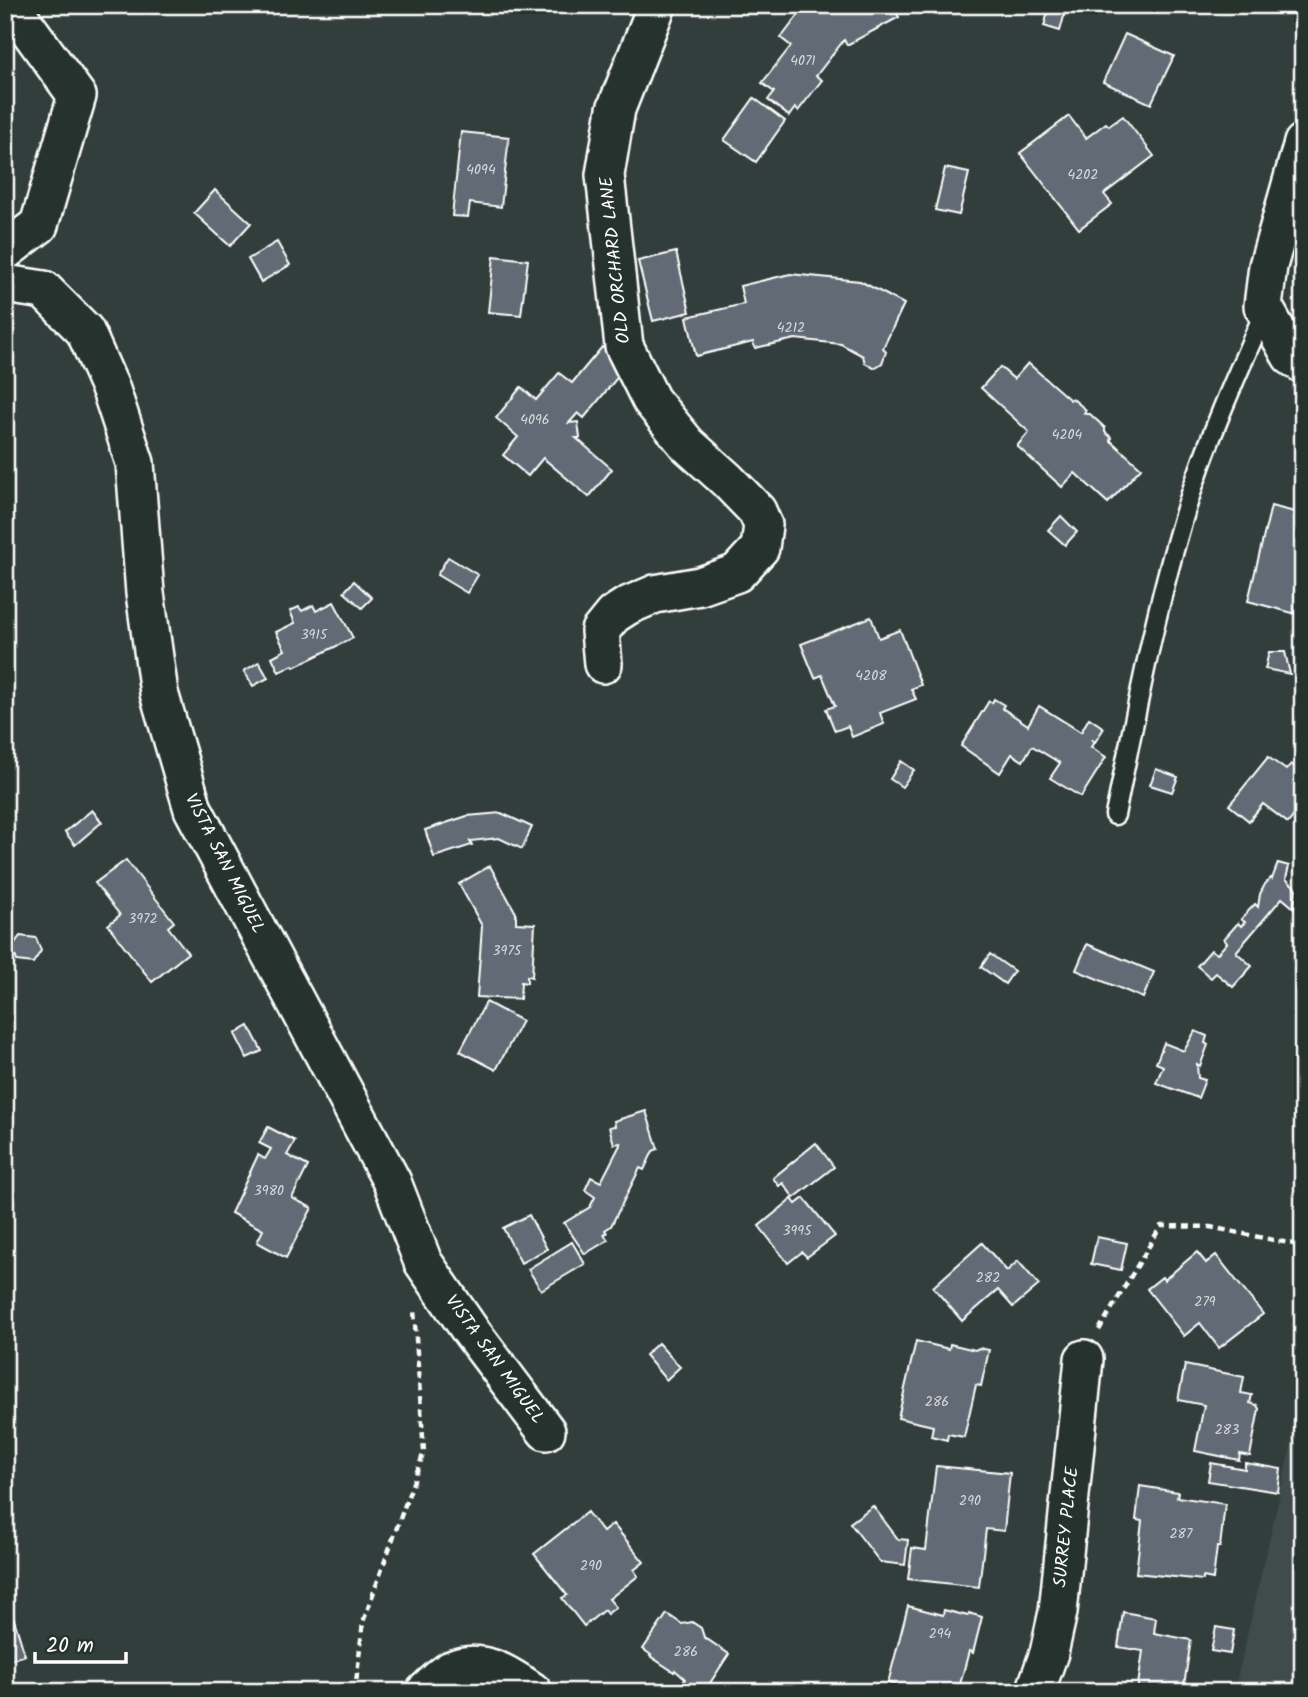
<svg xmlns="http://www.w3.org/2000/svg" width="1308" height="1697" font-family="Kalam,sans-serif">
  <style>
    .built { fill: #404c4c }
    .building { fill: #626b75; stroke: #fff; stroke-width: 2 }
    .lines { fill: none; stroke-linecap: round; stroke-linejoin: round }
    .lane-casing { stroke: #fff; stroke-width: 23 }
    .street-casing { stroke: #fff; stroke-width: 42 }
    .path { stroke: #fff; stroke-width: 4.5; stroke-dasharray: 7 5; stroke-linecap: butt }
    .lane { stroke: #26332d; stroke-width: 18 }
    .street { stroke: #26332d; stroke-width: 37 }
    .labels { text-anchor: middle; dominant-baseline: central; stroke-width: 7; stroke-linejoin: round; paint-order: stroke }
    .number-label { font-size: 14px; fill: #d8dadc }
    .street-label { font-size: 18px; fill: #fff; stroke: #26332d }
  </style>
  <rect width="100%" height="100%" fill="#323e3b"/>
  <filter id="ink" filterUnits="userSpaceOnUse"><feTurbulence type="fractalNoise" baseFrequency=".0143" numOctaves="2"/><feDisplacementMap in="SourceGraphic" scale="14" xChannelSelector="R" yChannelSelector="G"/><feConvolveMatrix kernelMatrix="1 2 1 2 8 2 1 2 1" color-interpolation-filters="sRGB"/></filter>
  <g filter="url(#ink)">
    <polygon class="built" points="1303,1394 1303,1692 1234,1692"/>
    <g class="building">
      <polygon points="512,5 564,5 537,16 534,9 517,16"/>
      <polygon points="806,5 892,5 899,17 847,45 844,40 816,76 822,80 798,111 795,108 789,116 768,100 774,92 762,83 791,46 781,38"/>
      <polygon points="1050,5 1067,5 1060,31 1044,26"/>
      <polygon points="1125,34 1174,56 1151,104 1103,82"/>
      <polygon points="754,98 785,121 756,162 724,140"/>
      <polygon points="1069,116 1086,138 1106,123 1109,126 1123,116 1154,156 1104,194 1112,204 1079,229 1020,153"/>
      <polygon points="461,132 509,137 501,207 470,203 468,217 452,216"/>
      <polygon points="945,168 969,173 959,215 935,210"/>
      <polygon points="215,190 251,223 230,246 194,213"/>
      <polygon points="277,242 290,265 261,282 248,259"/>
      <polygon points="676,252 690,312 653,321 638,261"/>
      <polygon points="494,256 528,260 521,315 488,312"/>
      <polygon points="790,274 860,281 904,304 883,348 886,352 882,363 874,368 865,363 863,356 841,344 795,339 755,348 753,342 696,356 687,317 744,304 740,286"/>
      <polygon points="602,347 626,367 584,418 578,413 569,423 578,422 580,438 576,438 612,469 589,497 543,458 528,476 503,455 518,437 496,418 521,387 536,400 559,373 572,383"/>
      <polygon points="1028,363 1070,400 1072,398 1086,410 1084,413 1086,414 1090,414 1105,428 1105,432 1112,438 1110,440 1141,468 1108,503 1075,473 1062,487 1017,446 1029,432 981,388 1000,367 1014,379"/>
      <polygon points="1271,506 1303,514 1303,602 1300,615 1248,601"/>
      <polygon points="1061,516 1077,532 1065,545 1048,530"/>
      <polygon points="448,557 478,575 467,593 437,575"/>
      <polygon points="354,581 372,598 362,608 344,592"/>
      <polygon points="334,602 353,638 294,667 293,665 279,672 272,657 285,650 276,632 295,623 290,611 299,607 302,611 313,605 316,611"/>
      <polygon points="871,617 879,638 900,630 921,685 911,689 916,699 880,713 884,724 852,737 848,726 835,731 826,709 835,706 822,675 815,678 801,644"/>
      <polygon points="1269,652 1285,652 1290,674 1265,669"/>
      <polygon points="259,662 268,678 253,686 244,671"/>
      <polygon points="994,699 1004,705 1002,708 1028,725 1039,706 1081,732 1089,718 1104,728 1095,742 1091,739 1094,742 1091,747 1106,757 1081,797 1050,778 1060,763 1032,746 1023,761 1012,754 1000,773 961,746 989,701 992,703"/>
      <polygon points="1268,757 1286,770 1291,764 1303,773 1303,810 1300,808 1288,823 1263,804 1249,821 1229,805"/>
      <polygon points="901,761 914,770 902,787 890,779"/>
      <polygon points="1156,769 1178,777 1172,792 1150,785"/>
      <polygon points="92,810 102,822 75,845 65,832"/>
      <polygon points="501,813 532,827 522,849 499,838 470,841 472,845 434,857 425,830 467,816"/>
      <polygon points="126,860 174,922 168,927 188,953 152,982 108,925 120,915 95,883"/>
      <polygon points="1278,863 1289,866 1286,879 1296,888 1294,908 1282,898 1236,952 1252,966 1233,987 1216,973 1211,978 1197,966 1211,950 1217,954 1227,943 1224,939 1238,923 1241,926 1245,922 1241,919 1255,904 1258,907 1260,894 1265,884 1271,878 1272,879"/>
      <polygon points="490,866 516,913 516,923 535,924 532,977 527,976 527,983 521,982 520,999 477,997 482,926 459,884"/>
      <polygon points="20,936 36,938 41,951 33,963 17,961 12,947"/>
      <polygon points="1087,944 1154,972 1143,998 1076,970"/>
      <polygon points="990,954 1014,971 1005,984 981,967"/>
      <polygon points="486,1002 522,1021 496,1070 460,1051"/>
      <polygon points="249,1026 262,1051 247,1058 235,1034"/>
      <polygon points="1195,1031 1207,1036 1205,1043 1208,1045 1200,1066 1197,1064 1198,1078 1205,1080 1198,1098 1156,1083 1163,1066 1156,1063 1164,1043 1184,1051"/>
      <polygon points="646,1111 658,1149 653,1151 644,1170 640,1168 611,1226 605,1230 607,1233 604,1234 608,1240 585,1254 564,1223 590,1207 595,1197 585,1190 591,1177 601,1182 621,1143 614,1144 609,1127 615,1126 614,1121"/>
      <polygon points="268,1127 295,1141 287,1155 308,1166 292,1198 312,1208 286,1258 257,1242 263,1230 231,1213 258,1155 265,1159 271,1149 259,1143"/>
      <polygon points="816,1143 834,1167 794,1198 783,1183 779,1186 773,1178"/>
      <polygon points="804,1198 835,1236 807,1257 802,1252 788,1263 759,1226 792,1199 796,1204"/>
      <polygon points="529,1215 547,1249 521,1263 503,1228"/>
      <polygon points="1097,1237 1127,1243 1121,1270 1091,1264"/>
      <polygon points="572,1242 585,1264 541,1290 528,1269"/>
      <polygon points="982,1243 1007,1271 1018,1261 1039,1285 1013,1307 998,1290 962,1321 933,1287"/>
      <polygon points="1197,1252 1206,1263 1216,1255 1263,1314 1219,1348 1200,1323 1184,1336 1147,1289 1162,1277 1164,1280"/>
      <polygon points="916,1341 949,1349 950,1344 975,1350 979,1348 989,1350 981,1386 976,1385 964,1437 948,1434 947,1440 931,1436 933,1426 898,1418"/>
      <polygon points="658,1343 680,1367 666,1380 645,1355"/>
      <polygon points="1185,1365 1244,1377 1241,1393 1252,1395 1250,1403 1257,1405 1259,1409 1250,1456 1240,1454 1239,1460 1195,1451 1204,1405 1178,1400"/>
      <polygon points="1211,1463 1245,1469 1245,1463 1281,1469 1278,1492 1208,1481"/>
      <polygon points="936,1466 1010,1473 1004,1531 986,1529 979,1587 908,1579 912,1548 926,1550"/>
      <polygon points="1140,1486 1178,1492 1177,1497 1225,1504 1220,1547 1217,1547 1213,1579 1203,1577 1203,1580 1136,1573 1142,1521 1136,1520"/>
      <polygon points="873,1506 898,1539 908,1540 905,1565 880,1562 850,1523"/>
      <polygon points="587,1512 603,1532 613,1524 644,1562 634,1570 638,1576 609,1599 616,1607 607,1614 604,1610 584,1626 562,1598 567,1595 534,1554"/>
      <polygon points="9,1603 25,1655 5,1661 5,1604"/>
      <polygon points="908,1606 943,1615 944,1610 968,1616 969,1613 982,1617 973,1653 969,1651 958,1692 921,1692 888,1683"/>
      <polygon points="1123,1612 1156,1618 1154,1633 1191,1640 1183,1692 1137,1692 1143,1651 1118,1647"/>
      <polygon points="667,1614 682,1624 692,1622 701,1628 704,1637 729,1654 710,1683 722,1692 677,1692 685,1679 675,1670 674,1672 650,1656 651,1655 643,1649"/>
      <polygon points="1216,1627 1234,1630 1230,1654 1211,1651"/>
    </g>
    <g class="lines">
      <defs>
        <path id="lane" d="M1115,815C1136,713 1155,609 1186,509C1207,441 1236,376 1265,311"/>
        <g id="street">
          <polyline points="1303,143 1268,266 1263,306 1291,356 1303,364"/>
          <polyline points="5,251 39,225 77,96 11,5"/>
          <polyline points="5,284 44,290 85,331 111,390 135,463 145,593 159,693 193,809 392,1182 423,1262 470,1330 546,1431"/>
          <polyline points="603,664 600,631 613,615 627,606 655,594 700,586 737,573 760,548 763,525 757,511 727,480 687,444 651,400 624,346 605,175 616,109 657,5"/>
          <path d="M425,1692C433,1685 442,1675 451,1670C482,1656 508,1675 533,1692"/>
          <polyline points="1035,1692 1049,1653 1058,1612 1084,1359"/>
        </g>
      </defs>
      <use href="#lane" class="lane-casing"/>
      <use href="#street" class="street-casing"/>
      <g class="path">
        <polyline points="1099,1330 1161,1226 1210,1227 1303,1246"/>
        <polyline points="355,1692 363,1622 424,1452 414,1310"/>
      </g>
      <use href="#lane" class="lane"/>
      <use href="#street" class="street"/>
    </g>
  </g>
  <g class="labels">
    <g class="number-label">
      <text x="803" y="61">4071</text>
      <text x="481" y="170">4094</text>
      <text x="1083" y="175">4202</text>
      <text x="791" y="328">4212</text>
      <text x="535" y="420">4096</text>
      <text x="1067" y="435">4204</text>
      <text x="314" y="635">3915</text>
      <text x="871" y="676">4208</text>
      <text x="143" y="919">3972</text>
      <text x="507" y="951">3975</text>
      <text x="269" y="1191">3980</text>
      <text x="797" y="1231">3995</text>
      <text x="988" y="1278">282</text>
      <text x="1205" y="1302">279</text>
      <text x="937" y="1402">286</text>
      <text x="1227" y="1430">283</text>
      <text x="970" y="1501">290</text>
      <text x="1181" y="1534">287</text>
      <text x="591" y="1566">290</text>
      <text x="940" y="1634">294</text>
      <text x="686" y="1652">286</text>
    </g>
    <g class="street-label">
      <text transform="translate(616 260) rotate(-96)">OLD ORCHARD LANE</text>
      <text transform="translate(224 864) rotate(63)">VISTA SAN MIGUEL</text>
      <text transform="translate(494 1360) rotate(54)">VISTA SAN MIGUEL</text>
      <text transform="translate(1067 1527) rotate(-84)">SURREY PLACE</text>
    </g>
  </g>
  <rect width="1308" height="1697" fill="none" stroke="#26332d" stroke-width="28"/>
  <rect x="14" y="14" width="1280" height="1669" fill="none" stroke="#fff" stroke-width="2.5" filter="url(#ink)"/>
  <path d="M35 1652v10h91v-10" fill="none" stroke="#ffffff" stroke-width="3.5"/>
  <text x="46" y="1652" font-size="21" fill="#ffffff" stroke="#26332d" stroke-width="5" paint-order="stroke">20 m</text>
</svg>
